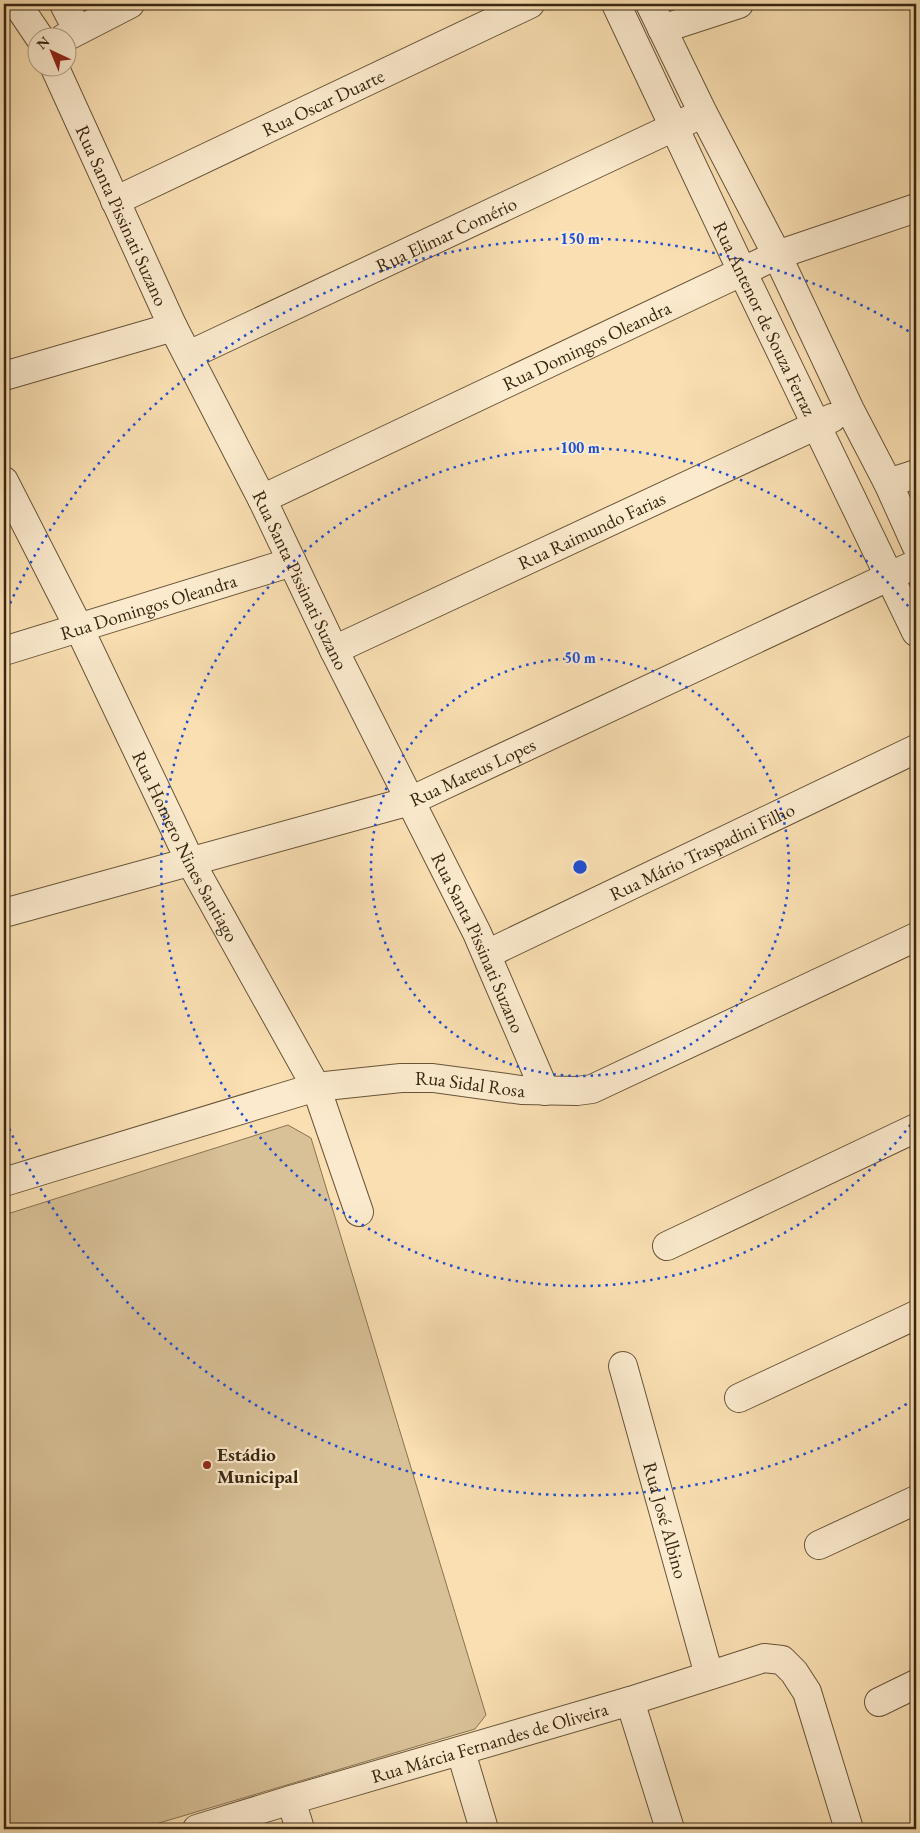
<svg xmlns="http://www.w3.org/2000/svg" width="920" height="1833" font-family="'EB Garamond',serif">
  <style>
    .park { fill: #d8c097; stroke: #887354 }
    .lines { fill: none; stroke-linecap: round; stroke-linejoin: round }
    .minor-casing { stroke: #685439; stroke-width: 30 }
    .minor { stroke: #fbeacd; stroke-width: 28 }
    .ring { fill: none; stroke: #1d4ed8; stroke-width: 2.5; stroke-dasharray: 2.5 5 }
    .poi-dot { fill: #8f2418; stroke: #fbeacd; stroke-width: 2 }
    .labels { text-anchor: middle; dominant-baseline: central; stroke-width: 4.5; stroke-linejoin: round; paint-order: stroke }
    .street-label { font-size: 19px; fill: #382611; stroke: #fbeacd }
    .poi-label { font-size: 19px; font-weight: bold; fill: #382611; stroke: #fbeacd; text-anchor: start }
    .centre { fill: #1d4ed8; stroke: #fbeacd; stroke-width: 2.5 }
    .ring-label { font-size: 15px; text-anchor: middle; font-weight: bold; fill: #1d4ed8; stroke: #fbeacd; stroke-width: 4.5; stroke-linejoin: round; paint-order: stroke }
  </style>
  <rect width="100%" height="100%" fill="#f9dfb2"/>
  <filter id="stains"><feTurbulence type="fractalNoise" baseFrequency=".004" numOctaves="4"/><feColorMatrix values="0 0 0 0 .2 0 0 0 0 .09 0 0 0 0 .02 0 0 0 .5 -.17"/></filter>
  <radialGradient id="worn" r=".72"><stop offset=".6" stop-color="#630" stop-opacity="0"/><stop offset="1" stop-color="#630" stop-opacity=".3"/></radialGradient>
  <polygon class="park" points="288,1125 311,1138 486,1715 475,1729 139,1829 4,1829 4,1215"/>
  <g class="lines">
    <defs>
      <g id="minor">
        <polyline points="17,4 40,38"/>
        <polyline points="64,4 77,29"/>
        <path id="s1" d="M616,4L742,271L916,632"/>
        <polyline points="650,4 703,113 777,255 850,410 888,483 916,545"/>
        <polyline points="662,29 739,4"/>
        <polyline points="64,38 130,4"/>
        <path id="s2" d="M55,68L173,327L262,499L334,650L477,933L545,1091"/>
        <path id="s3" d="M115,201L530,4"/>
        <path id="s4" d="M189,355L691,119"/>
        <polyline points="4,376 173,327"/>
        <path id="s5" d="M4,481L79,628L190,861L316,1087L359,1212"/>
        <polyline points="888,483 916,474"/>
        <path id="s6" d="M262,499L777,255L916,208"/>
        <path id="s7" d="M334,650L832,418"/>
        <path id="s8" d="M4,651L292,562"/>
        <path id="s9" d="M4,913L410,801L916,564"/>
        <path id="s10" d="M487,954L916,749"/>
        <path id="s11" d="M4,1182L316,1087L401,1078H433L521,1090L577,1091L592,1089L916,937"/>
        <polyline points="667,1246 916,1128"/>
        <path id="s12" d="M623,1366L709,1675"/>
        <polyline points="739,1398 916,1315"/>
        <polyline points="819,1545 916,1500"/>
        <polyline points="630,1701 670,1829"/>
        <polyline points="879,1702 916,1684"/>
        <polyline points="461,1752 484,1829"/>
        <polyline points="291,1800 300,1829"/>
        <path id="s13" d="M197,1829L291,1800L630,1701L764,1658L782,1660L794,1672L807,1692L849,1829"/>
      </g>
    </defs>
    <use href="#minor" class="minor-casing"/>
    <use href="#minor" class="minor"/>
  </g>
  <g class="ring">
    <circle cx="580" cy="867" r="209"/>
    <path d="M915 1119A419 419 0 1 1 915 615"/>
    <path d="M913 1400A628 628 0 0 1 4 1117M4 617A628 628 0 0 1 913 334"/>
  </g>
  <circle class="poi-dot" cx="207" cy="1465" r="5"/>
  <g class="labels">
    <g class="street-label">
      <text stroke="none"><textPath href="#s3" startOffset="230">Rua Oscar Duarte</textPath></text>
      <text stroke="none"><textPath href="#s2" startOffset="162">Rua Santa Pissinati Suzano</textPath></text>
      <text stroke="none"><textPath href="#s4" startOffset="284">Rua Elimar Comério</textPath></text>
      <text stroke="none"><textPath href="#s1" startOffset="348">Rua Antenor de Souza Ferraz</textPath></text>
      <text stroke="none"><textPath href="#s6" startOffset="359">Rua Domingos Oleandra</textPath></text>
      <text stroke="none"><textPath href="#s7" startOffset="284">Rua Raimundo Farias</textPath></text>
      <text stroke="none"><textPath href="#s2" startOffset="568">Rua Santa Pissinati Suzano</textPath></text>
      <text stroke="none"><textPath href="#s8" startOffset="151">Rua Domingos Oleandra</textPath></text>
      <text stroke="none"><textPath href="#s9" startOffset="490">Rua Mateus Lopes</textPath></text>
      <text stroke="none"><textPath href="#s5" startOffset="408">Rua Homero Nines Santiago</textPath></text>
      <text stroke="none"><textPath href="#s10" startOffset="238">Rua Mário Traspadini Filho</textPath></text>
      <text stroke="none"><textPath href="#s2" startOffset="972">Rua Santa Pissinati Suzano</textPath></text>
      <text stroke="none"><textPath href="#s11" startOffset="481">Rua Sidal Rosa</textPath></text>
      <text stroke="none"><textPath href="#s12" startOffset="160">Rua José Albino</textPath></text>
      <text stroke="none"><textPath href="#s13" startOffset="305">Rua Márcia Fernandes de Oliveira</textPath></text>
    </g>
    <g class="poi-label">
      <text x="217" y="1454">Estádio<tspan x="217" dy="22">Municipal</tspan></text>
    </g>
  </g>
  <circle cx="580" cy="867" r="8" class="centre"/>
  <g class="ring-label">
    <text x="580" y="244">150 m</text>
    <text x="580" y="453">100 m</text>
    <text x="580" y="663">50 m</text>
  </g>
  <rect width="920" height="1833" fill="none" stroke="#f9dfb2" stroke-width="20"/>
  <rect x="5" y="5" width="910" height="1823" fill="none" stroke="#382611" stroke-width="2.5"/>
  <rect x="10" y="10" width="900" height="1813" fill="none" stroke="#382611"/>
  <g transform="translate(52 52) rotate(316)"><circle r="24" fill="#fbeacd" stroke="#ad9c82"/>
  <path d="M0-4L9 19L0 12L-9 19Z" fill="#8f2418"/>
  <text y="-8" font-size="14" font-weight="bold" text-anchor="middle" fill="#382611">N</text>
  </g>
  <rect width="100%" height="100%" filter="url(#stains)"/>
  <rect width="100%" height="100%" fill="url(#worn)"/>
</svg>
